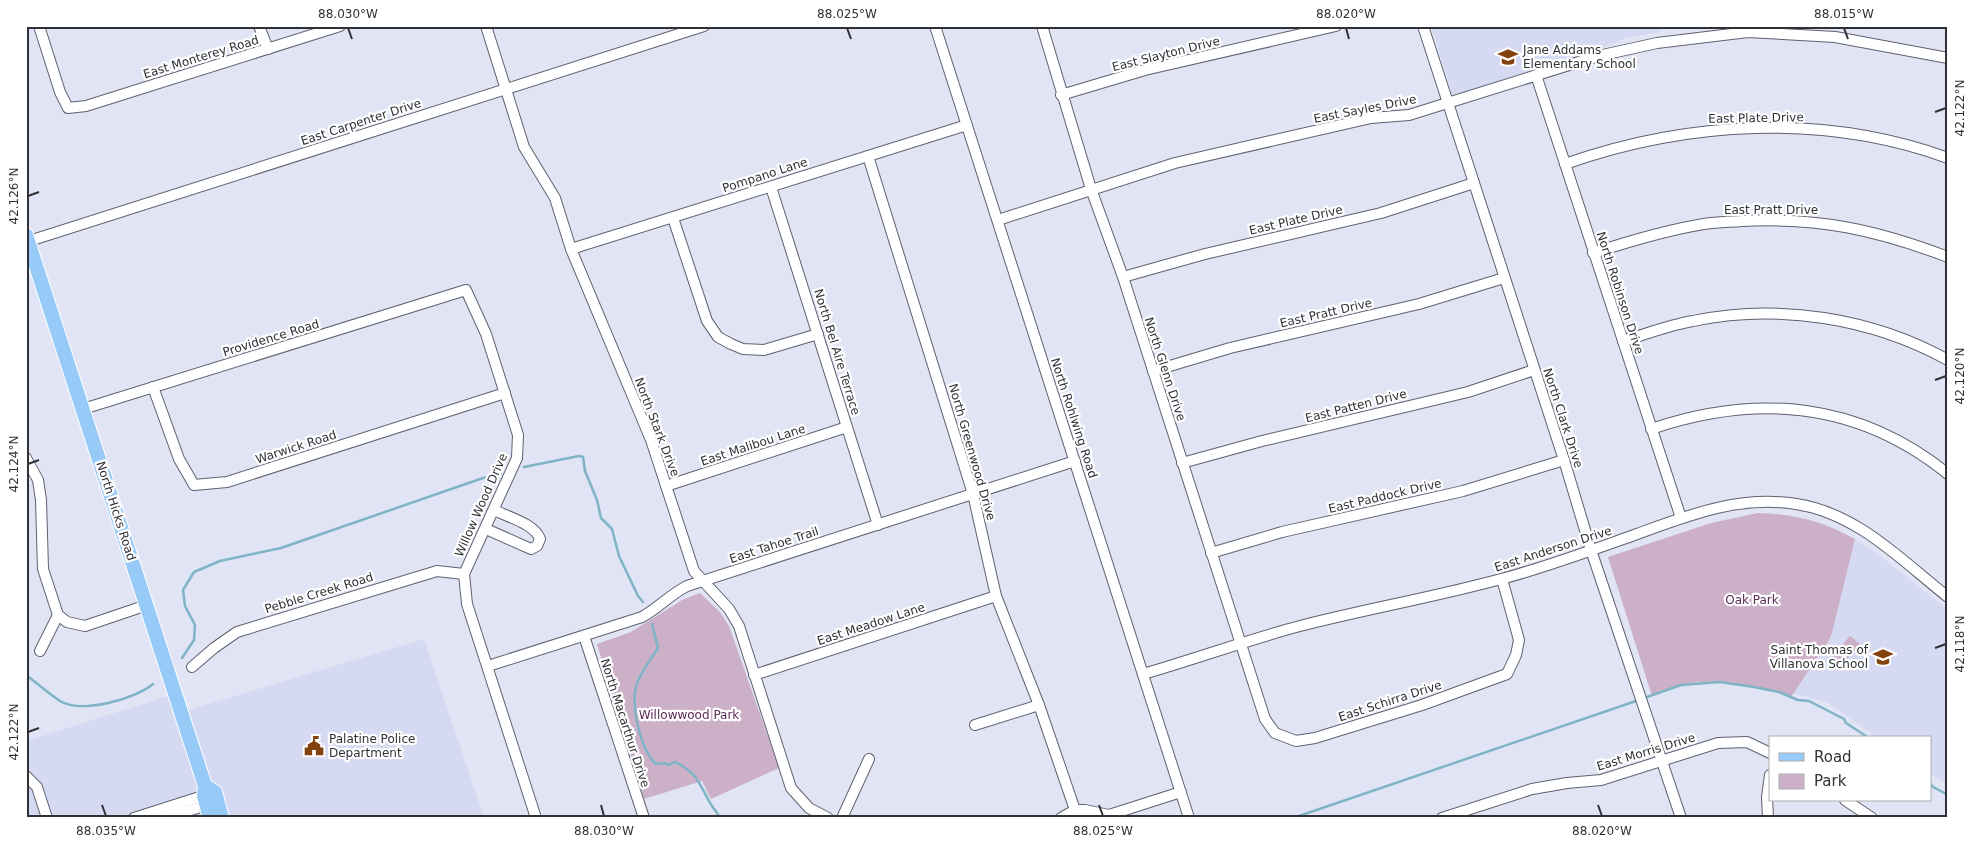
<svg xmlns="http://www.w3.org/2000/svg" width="1974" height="844" font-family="'DejaVu Sans',sans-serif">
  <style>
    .built { fill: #d5daf2 }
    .park { fill: #ccb0c8 }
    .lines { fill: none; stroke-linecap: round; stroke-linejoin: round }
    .stream { stroke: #7eb4c6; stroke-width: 2.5 }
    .minor-casing { stroke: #5e6170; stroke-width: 12 }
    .major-casing { stroke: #fff; stroke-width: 16 }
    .minor { stroke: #fff; stroke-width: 10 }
    .major { stroke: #98caf7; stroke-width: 14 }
    .ticks { fill: none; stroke: #303137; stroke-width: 2 }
    .labels { text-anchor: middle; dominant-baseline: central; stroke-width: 4.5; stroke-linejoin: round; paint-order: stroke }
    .poi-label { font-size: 12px; fill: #303137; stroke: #fff; text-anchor: start }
    .street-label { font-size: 12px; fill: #303137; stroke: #fff }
    .park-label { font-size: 12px; fill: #5c2c58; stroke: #fff }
    .neatline { fill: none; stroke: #303137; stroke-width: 2 }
    .ticks-label { font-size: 12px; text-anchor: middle; fill: #303137 }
  </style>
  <rect width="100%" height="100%" fill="#e0e4f5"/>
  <g class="built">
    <polygon points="1431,26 1661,26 1659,32 1626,38 1593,52 1453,96"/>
    <polygon points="1855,539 1880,556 1948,610 1948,785 1930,773 1930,738 1878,738 1828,703 1793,693 1828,642 1832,633"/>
    <polygon points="424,639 484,818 26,818 26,741 175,694 182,712"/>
  </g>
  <g class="park">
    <path d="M1758,513C1796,514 1822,521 1855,539L1832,633L1828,642L1791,697C1759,685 1714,677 1681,685C1671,687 1661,692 1652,696L1608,557L1711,523Z"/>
    <polygon points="700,593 720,612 729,626 779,768 711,799 702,781 644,799 597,644 631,632 682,600"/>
    <polygon points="1850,636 1860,644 1839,669 1829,660"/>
  </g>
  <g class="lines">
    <g class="stream">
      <polyline points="524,467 579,456 583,457 585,471 597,500 601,518 612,529 619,556 638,596 643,602"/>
      <path d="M652,624L658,648C651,659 643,669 638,681C629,702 640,749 656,764L666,763L668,765L675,762C697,773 698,781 709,801C712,807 717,812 720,818"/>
      <polyline points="182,658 194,640 195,625 185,606 183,590 194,572 220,561 281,548 483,478 501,474"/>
      <path d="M26,675C37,683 49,694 60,701C82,714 135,699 153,684"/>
      <polyline points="1647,697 1681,685 1720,682 1754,687 1779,692 1798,700 1809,701 1844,719 1846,723 1869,738"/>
      <polyline points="1930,783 1933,787 1948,795"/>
      <polyline points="1293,818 1636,701"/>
    </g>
    <defs>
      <g id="minor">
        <polyline points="39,26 60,92 68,108 86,106 340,26"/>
        <polyline points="259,26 268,49"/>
        <polyline points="486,26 524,147 555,198 571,249 651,440 694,571 729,609 739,626 791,788 809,808 828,818"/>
        <polyline points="935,26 1189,818"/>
        <polyline points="1042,26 1091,189 1123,277 1265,719 1275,733 1296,741 1315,738 1422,705 1507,674 1516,655 1519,640 1502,579"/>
        <polyline points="1423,26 1564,460 1591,550 1681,818"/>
        <polyline points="1536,75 1681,518"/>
        <polyline points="1061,95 1145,70 1336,26"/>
        <polyline points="868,156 973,494 996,596 1039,705 1075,810"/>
        <path d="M1565,164C1687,121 1824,113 1948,158"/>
        <polyline points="771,187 878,525"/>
        <polyline points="673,218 707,321 718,337 731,344 743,349 764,350 818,334"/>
        <polyline points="998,220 1175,163 1371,118 1409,115 1598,56 1657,43 1748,32 1835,37 1948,58"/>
        <polyline points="26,242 704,26"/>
        <polyline points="571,249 967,125"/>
        <path d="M1593,253C1630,241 1666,230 1704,224C1717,222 1730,222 1742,221C1818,217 1877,230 1948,257"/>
        <polyline points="1123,277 1205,254 1381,213 1474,183"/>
        <path d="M1623,341C1646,334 1669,325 1693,321C1778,303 1872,318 1948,360"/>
        <polyline points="1153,371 1230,348 1419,304 1504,278"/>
        <polyline points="153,387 179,459 194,485 227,482 505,393"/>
        <polyline points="83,409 466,290 486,334 518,435 517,458 464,574 467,604 536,818"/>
        <path d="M1651,429C1757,393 1859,402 1948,474"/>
        <polyline points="26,458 38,480 41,500 43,569 58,615 67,622 85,626 147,605"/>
        <polyline points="1182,463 1262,441 1468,392 1534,370"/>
        <polyline points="666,486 847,427"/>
        <path d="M486,529L531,549L537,546L540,539C535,524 508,517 494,510"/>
        <polyline points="1211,553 1282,532 1463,491 1564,460"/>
        <polyline points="584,636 644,818"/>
        <polyline points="40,651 58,615"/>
        <path d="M488,666L642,617C658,608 671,594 687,586L1075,461"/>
        <polyline points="192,667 214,648 237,632 437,571 464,574"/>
        <path d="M1143,674C1195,659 1247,640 1300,626C1366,609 1435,597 1501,579C1547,567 1592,550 1637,534C1689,515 1739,495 1796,504C1857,513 1901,560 1948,597"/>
        <polyline points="754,675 996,596"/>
        <polyline points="975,725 1039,705"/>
        <polyline points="26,776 37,787 47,818"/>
        <polyline points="1845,800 1872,818"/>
        <polyline points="134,818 209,794"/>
        <polyline points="164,818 211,804"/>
        <polyline points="842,818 869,759"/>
        <polyline points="1061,818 1075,810 1085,810 1109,815 1181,792"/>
        <polyline points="1442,818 1532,789 1567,783 1601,780 1718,743 1747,742 1770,753"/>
        <polyline points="1768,818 1767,797 1770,775"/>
      </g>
      <g id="major">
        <polyline points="26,235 205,786 204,796 210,818"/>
        <polyline points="205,786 215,792 222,818"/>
      </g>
    </defs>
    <use href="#minor" class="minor-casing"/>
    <use href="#major" class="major-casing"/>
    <use href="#minor" class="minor"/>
    <use href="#major" class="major"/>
  </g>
  <path class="ticks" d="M348,28L352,39M847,28L851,39M1346,28L1349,39M1844,28L1848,39M1935,112L1946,108M28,196L39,192M1935,380L1946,376M28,464L39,460M1935,648L1946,644M28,732L39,728M102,805L106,816M601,805L604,816M1099,805L1103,816M1598,805L1602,816"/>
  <defs>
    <symbol id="school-bare" viewBox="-9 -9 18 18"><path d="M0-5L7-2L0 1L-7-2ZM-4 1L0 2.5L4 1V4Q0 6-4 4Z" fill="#83410e" stroke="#fff" stroke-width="2.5" paint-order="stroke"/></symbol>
    <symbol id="civic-bare" viewBox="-9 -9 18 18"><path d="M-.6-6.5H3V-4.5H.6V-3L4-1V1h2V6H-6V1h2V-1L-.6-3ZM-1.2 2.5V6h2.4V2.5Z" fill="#83410e" stroke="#fff" stroke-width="2.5" paint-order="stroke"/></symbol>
  </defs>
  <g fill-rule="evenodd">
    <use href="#school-bare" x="1494" y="43" width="28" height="28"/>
    <use href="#school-bare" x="1869" y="643" width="28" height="28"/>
    <use href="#civic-bare" x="300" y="732" width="28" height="28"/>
  </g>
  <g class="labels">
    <g class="poi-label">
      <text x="1523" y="50">Jane Addams<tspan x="1523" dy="14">Elementary School</tspan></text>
      <text x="1868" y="650" text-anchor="end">Saint Thomas of<tspan x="1868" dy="14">Villanova School</tspan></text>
      <text x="329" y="739">Palatine Police<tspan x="329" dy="14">Department</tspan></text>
    </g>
    <g class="street-label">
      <text transform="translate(1166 54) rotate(-14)">East Slayton Drive</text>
      <text transform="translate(201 57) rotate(-17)">East Monterey Road</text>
      <text transform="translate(1365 109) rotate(-11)">East Sayles Drive</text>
      <text transform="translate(1756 118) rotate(-1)">East Plate Drive</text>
      <text transform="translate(361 122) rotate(-18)">East Carpenter Drive</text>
      <text transform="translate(765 175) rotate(-18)">Pompano Lane</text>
      <text x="1771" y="210">East Pratt Drive</text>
      <text transform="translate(1296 220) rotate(-13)">East Plate Drive</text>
      <text transform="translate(1620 293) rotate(72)">North Robinson Drive</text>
      <text transform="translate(1326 313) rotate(-13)">East Pratt Drive</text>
      <text transform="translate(271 338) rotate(-17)">Providence Road</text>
      <text transform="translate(837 352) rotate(73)">North Bel Aire Terrace</text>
      <text transform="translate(1165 369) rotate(72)">North Glenn Drive</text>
      <text transform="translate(1356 406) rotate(-14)">East Patten Drive</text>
      <text transform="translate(1074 418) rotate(72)">North Rohlwing Road</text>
      <text transform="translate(1563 418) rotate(72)">North Clark Drive</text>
      <text transform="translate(657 427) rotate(69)">North Stark Drive</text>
      <text transform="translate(753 445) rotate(-18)">East Malibou Lane</text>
      <text transform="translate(296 447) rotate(-18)">Warwick Road</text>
      <text transform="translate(972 452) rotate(74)">North Greenwood Drive</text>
      <text transform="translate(1385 496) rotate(-13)">East Paddock Drive</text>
      <text transform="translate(481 505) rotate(-66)">Willow Wood Drive</text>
      <text transform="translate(116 511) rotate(72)">North Hicks Road</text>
      <text transform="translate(774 545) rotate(-18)">East Tahoe Trail</text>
      <text transform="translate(1553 549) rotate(-18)">East Anderson Drive</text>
      <text transform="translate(319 593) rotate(-17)">Pebble Creek Road</text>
      <text transform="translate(871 624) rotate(-18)">East Meadow Lane</text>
      <text transform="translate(1390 701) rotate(-18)">East Schirra Drive</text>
      <text transform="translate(625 723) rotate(72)">North Macarthur Drive</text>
      <text transform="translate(1646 752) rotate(-17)">East Morris Drive</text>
    </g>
    <g class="park-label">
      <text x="1752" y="600">Oak Park</text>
      <text x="689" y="715">Willowwood Park</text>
    </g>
  </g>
  <rect width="1974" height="844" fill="none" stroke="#ffffff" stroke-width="55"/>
  <rect x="1769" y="736" width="162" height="65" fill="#ffffff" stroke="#acadaf"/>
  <rect x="1779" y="753" width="25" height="8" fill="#98caf7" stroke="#acadaf"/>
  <text x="1814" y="762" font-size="15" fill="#303137">Road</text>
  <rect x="1779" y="774" width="25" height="15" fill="#ccb0c8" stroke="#acadaf"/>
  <text x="1814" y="786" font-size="15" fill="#303137">Park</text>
  <rect x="28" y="28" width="1918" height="788" class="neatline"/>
  <g class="ticks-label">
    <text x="348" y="18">88.030°W</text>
    <text x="847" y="18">88.025°W</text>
    <text x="1346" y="18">88.020°W</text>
    <text x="1844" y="18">88.015°W</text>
    <text transform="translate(1960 108) rotate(-90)" y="4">42.122°N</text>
    <text transform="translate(14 196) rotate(-90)" y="4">42.126°N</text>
    <text transform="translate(1960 376) rotate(-90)" y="4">42.120°N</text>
    <text transform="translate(14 464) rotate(-90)" y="4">42.124°N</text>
    <text transform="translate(1960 644) rotate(-90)" y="4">42.118°N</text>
    <text transform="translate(14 732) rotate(-90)" y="4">42.122°N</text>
    <text x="106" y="835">88.035°W</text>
    <text x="604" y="835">88.030°W</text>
    <text x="1103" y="835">88.025°W</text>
    <text x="1602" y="835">88.020°W</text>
  </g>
</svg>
